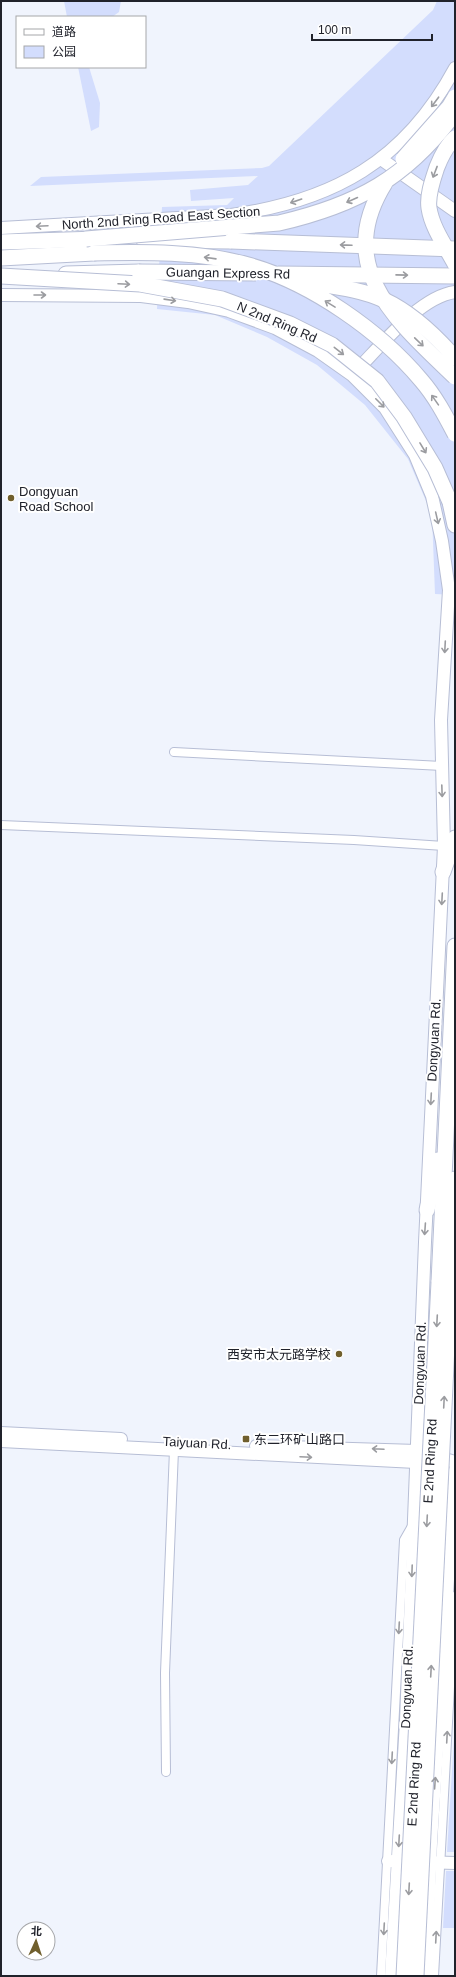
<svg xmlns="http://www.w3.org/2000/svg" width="456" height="1977" font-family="Arial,'Noto Sans SC',sans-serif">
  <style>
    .green { fill: #d3ddfd }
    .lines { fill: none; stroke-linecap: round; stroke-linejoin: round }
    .street-casing { stroke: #b7bed5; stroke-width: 10 }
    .secondary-casing { stroke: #b7bed5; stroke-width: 14 }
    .highway-casing { stroke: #b7bed5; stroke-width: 17 }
    .street { stroke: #fff; stroke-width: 8 }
    .secondary { stroke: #fff; stroke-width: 12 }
    .highway { stroke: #fff; stroke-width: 15 }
    .highway-bridge-casing { stroke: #b7bed5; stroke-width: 17; stroke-linecap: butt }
    .highway-bridge { stroke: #fff; stroke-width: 15 }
    .oneway { stroke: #9b9ca0 }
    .poi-dot { fill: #705f2d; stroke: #fff; stroke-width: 1.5 }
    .labels { text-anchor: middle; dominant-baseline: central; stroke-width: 4; stroke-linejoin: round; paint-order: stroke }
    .street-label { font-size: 13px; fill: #20222b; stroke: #fff }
    .poi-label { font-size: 13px; fill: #20222b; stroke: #fff; text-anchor: start }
  </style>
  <rect width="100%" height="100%" fill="#f0f4fd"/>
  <g class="green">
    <polygon points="64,1 121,1 119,12 112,17 67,17"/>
    <polygon points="437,1 455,1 455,595 435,594 432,515 408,459 365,405 317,365 267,337 215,315 157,309 162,207 227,205 234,198 191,201 190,190 248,185 258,176 30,186 41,177 262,168 269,166 433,10"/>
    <polygon points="78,67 89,67 100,103 99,127 91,131"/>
    <polygon points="455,1722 455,1852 447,1852"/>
    <polygon points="446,1871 455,1871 455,1928 443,1928"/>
  </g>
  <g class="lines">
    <defs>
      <g id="street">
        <polyline points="174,752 442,766"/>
        <polyline points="1,825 354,840 444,846"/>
        <polyline points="166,1772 165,1673 174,1450"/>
        <polyline points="381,1976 404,1540 412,1526"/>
        <polyline points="434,1976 455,1596"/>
      </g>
      <g id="secondary">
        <polyline points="381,159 455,211"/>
        <path d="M1,228L231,215C333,201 405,161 455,68"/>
        <polyline points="1,295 141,296 188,302 229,311 275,328 318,351 352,375 385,408 415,455 432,496 442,541 449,590 441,720 444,846 425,1242 406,1721 391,1976"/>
        <path d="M354,373C380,347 419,297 455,292"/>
        <polyline points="1,1433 121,1439"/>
        <polyline points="1,1441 416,1462 423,1465"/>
        <polyline points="256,1446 417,1451 455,1462"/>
        <polyline points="388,1861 455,1863"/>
        <polyline points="426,1976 431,1843 455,1470"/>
      </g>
      <g id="highway">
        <polyline points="144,240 231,241"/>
        <polyline points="1,242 98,239"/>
        <polyline points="1,258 94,253"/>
        <polyline points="66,274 139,272"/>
        <polyline points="450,502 455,525"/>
        <polyline points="443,872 455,838"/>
        <polyline points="427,1210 438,1160"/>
        <polyline points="439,1282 455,946"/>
        <polyline points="450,1284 455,1179"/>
      </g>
    </defs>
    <use href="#street" class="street-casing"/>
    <use href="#secondary" class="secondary-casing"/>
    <use href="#highway" class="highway-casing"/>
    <use href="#street" class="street"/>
    <use href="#secondary" class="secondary"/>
    <use href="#highway" class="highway"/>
    <defs>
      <g id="highway-bridge">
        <path d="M455,138C447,145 441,157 437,167C433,179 427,195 429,208C432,228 446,247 455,264"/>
        <polyline points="403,159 449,107 455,97"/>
        <path d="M385,183C332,268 398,322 455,377"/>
        <path d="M86,239L279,223C357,205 407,178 455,113"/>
        <polyline points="231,241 455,249"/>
        <path d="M94,253C144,252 200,251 248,265C310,282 380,331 421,380C435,396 445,415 455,434"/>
        <polyline points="139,272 256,273"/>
        <polyline points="278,274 455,276"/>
        <polyline points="1,276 140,284 222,299 290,324 332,345 377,381 404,417 435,468 450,502"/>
        <path d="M300,281C328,286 358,288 384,300C412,313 435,335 455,358"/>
        <polyline points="404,1976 439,1282"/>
        <polyline points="416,1976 450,1284"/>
      </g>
    </defs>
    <use href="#highway-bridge" class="highway-bridge-casing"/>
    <use href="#highway-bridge" class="highway-bridge"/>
  </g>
  <defs><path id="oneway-shaft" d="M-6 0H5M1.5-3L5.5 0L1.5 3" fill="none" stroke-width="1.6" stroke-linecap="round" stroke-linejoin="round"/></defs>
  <g class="oneway">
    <use href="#oneway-shaft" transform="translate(435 102) rotate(127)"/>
    <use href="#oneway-shaft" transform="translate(435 172) rotate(111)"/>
    <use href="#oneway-shaft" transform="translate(352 200) rotate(156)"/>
    <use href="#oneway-shaft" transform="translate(296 201) rotate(161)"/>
    <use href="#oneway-shaft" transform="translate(42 226) rotate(177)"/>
    <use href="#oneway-shaft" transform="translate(346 245) rotate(-178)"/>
    <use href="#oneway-shaft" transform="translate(210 258) rotate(-172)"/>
    <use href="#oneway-shaft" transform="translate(402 275) rotate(1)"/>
    <use href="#oneway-shaft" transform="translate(124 284) rotate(3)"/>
    <use href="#oneway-shaft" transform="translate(40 295)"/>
    <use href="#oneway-shaft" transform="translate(170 300) rotate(8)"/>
    <use href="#oneway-shaft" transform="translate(330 304) rotate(-148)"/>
    <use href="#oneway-shaft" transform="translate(419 342) rotate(44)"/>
    <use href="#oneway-shaft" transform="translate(339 351) rotate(38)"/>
    <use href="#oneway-shaft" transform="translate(435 400) rotate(-125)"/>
    <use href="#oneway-shaft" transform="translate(380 403) rotate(45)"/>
    <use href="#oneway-shaft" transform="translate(423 448) rotate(59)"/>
    <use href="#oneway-shaft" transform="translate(437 518) rotate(77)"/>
    <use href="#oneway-shaft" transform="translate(445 647) rotate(93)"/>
    <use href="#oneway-shaft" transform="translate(442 791) rotate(88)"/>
    <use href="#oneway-shaft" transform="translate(442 899) rotate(93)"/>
    <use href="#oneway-shaft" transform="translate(431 1099) rotate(93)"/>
    <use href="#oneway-shaft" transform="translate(425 1229) rotate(94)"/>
    <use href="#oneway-shaft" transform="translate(437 1321) rotate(93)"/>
    <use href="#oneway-shaft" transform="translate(444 1402) rotate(-87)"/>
    <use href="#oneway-shaft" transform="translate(378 1449) rotate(-177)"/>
    <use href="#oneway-shaft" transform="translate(306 1457) rotate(3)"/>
    <use href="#oneway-shaft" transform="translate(427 1521) rotate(93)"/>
    <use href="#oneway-shaft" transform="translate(412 1571) rotate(92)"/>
    <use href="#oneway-shaft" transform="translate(399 1628) rotate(93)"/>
    <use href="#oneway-shaft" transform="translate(431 1671) rotate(-87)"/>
    <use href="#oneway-shaft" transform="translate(447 1737) rotate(-87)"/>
    <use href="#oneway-shaft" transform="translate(392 1758) rotate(93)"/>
    <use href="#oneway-shaft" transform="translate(435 1783) rotate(-86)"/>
    <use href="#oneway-shaft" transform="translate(399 1841) rotate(93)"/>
    <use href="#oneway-shaft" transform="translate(409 1889) rotate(93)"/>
    <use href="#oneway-shaft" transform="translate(384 1929) rotate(93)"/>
    <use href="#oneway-shaft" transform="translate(436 1937) rotate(-87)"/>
  </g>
  <g class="poi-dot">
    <circle cx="11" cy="498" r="4"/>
    <circle cx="339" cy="1354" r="4"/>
    <rect x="242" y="1435" width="8" height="8" rx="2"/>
  </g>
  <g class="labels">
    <g class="street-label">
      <text transform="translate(161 218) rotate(-4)">North 2nd Ring Road East Section</text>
      <text transform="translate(228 273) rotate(1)">Guangan Express Rd</text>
      <text transform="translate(277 322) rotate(23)">N 2nd Ring Rd</text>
      <text transform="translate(434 1040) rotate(-87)">Dongyuan Rd.</text>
      <text transform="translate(420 1363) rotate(-88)">Dongyuan Rd.</text>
      <text transform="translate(197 1443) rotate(3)">Taiyuan Rd.</text>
      <text transform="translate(430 1461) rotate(-87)">E 2nd Ring Rd</text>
      <text transform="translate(407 1687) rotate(-88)">Dongyuan Rd.</text>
      <text transform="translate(414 1784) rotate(-87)">E 2nd Ring Rd</text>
    </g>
    <g class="poi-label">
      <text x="19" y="491">Dongyuan<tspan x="19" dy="15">Road School</tspan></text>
      <text x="331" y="1354" text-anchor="end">西安市太元路学校</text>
      <text x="254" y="1439">东二环矿山路口</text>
    </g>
  </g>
  <rect width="456" height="1977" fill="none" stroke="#20222b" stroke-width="4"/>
  <rect x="16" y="16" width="130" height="52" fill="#ffffff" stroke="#a6a7aa"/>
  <rect x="24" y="29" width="20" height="6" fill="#ffffff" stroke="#a6a7aa"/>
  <text x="52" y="36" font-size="12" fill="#20222b">道路</text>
  <rect x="24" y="46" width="20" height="12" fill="#d3ddfd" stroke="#a6a7aa"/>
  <text x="52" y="56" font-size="12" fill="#20222b">公园</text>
  <g transform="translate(36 1941) rotate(3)"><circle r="19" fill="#ffffff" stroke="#a6a7aa"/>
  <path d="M0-3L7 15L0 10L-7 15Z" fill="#705f2d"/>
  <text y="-6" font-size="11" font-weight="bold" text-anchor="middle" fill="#20222b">北</text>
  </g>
  <path d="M312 34v6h120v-6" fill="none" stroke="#20222b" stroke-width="2"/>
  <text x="318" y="34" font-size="12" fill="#20222b" stroke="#ffffff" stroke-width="3" paint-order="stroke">100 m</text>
</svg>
